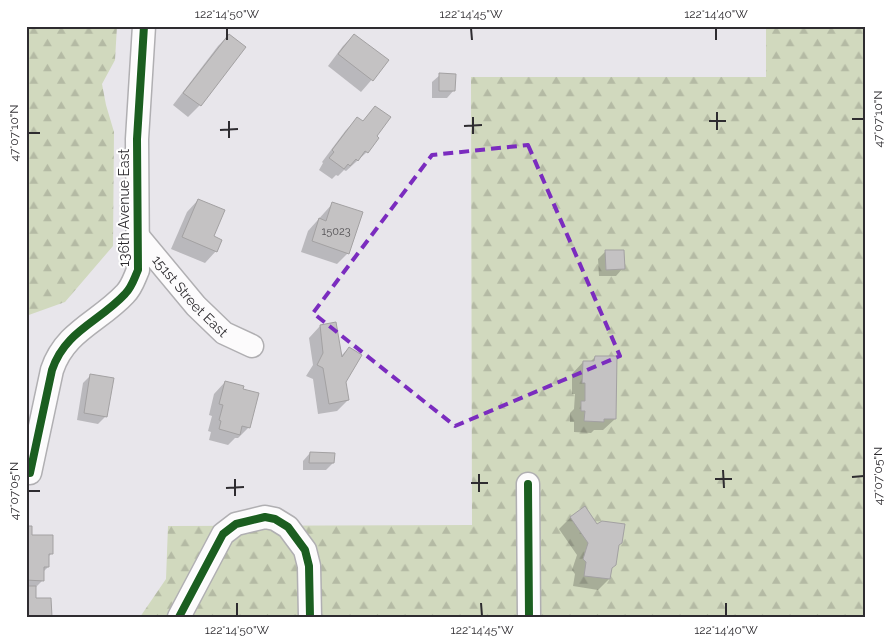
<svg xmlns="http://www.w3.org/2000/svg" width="892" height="643" font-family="Raleway,sans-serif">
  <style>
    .forest { fill: url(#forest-firs) }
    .shadow { fill: #0003 }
    .building { fill: #c4c2c3; stroke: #a3a1a2 }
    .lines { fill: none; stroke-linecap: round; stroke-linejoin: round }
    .minor-casing { stroke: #b0afb2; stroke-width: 25 }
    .minor { stroke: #fcfbfc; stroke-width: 22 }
    .cycleway-casing { stroke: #fff; stroke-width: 11 }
    .cycleway { stroke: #1b5e20; stroke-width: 8 }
    .marked { fill: none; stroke: #7b2cbf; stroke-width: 4; stroke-dasharray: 10 6; stroke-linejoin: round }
    .ticks { fill: none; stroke: #2e2c30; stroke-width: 2 }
    .labels { text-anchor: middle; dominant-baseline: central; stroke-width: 4; stroke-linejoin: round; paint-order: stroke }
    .number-label { font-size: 11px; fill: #545255 }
    .street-label { font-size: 14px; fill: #2e2c30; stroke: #fff }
    .neatline { fill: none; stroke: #2e2c30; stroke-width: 2 }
    .ticks-label { font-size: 12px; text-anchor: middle; fill: #2e2c30 }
  </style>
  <defs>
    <pattern id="forest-firs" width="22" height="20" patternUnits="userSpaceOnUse" patternTransform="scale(1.25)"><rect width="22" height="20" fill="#d1d9be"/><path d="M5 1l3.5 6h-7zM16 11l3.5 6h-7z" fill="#b4baa4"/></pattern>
  </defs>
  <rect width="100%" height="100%" fill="#e8e6eb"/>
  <g class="forest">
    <polygon points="26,26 117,26 115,60 102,84 106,105 114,132 113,246 65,302 26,316"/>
    <polygon points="766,26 866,26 866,617 140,617 166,579 168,526 472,525 471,77 766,77"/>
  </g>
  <g class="shadow">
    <polygon points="229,35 245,47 200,105 188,117 173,105 218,46"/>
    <polygon points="354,35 388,61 361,92 328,66 343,46"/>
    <polygon points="440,75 454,90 447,98 432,98 432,82"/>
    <polygon points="375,107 375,136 367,152 346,171 344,170 338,176 336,175 332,179 319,170 323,163 322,162 346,130 357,119 362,122"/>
    <polygon points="198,200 213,237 216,251 205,263 171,249 187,212"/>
    <polygon points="333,203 348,253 337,264 301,252 308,231"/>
    <polygon points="606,251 623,268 616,276 599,276 598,259"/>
    <polygon points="335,324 341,356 349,348 345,381 348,400 337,411 318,414 313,379 306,376 313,365 309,338 320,326"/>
    <polygon points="595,357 615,419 603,430 594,430 591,433 574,432 574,422 570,422 570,413 574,409 575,394 572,394 572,374 583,362 590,362"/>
    <polygon points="91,375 106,416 98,424 77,420 83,383"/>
    <polygon points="225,382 242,390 249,427 238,438 235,438 228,445 209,440 211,432 208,431 212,416 209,415 214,394"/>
    <polygon points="310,453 333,463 326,470 303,470 303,461"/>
    <polygon points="585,508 597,526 610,569 609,579 598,590 573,586 575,574 572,570 577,555 559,529 570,518"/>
    <polygon points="26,527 30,536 52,553 48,557 48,567 43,572 43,580 35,588 35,599 26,617"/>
  </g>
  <g class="building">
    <polygon points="229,34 246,47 201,106 183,93"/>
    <polygon points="354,34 389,60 373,81 338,54"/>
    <polygon points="439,73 456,74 455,91 439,91"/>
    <polygon points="375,106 391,117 377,136 379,138 368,153 365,151 358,161 356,159 350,166 348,164 344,169 329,158 334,152 332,150 357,117 363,121"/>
    <polygon points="198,199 225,210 214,236 222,240 217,252 182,237"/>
    <polygon points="332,202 363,212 349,254 312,241 319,218 326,221"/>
    <polygon points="605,250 624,250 625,269 606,270"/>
    <polygon points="336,322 342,357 349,347 362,355 346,382 349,400 329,404 323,368 317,365 323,353 320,325"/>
    <polygon points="595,356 617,356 616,419 604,419 604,422 584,421 585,411 581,411 581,401 585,401 585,383 582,383 583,361 594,361"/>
    <polygon points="90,374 114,378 107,417 84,413"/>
    <polygon points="225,381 244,386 243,389 259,393 250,428 242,426 240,435 219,429 221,421 219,420 223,405 219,404"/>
    <polygon points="310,452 335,453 334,463 309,463"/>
    <polygon points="585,506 597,524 602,521 625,524 622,543 619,545 616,565 612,568 610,579 584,576 586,562 583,559 588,543 570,517"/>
    <polygon points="26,526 32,526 32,535 53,535 53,554 49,554 49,567 44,567 44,581 26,580"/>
    <polygon points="26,586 36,586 36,598 51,598 52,617 26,617"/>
  </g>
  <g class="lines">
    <defs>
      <g id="minor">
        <path id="s1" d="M137,235L196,306L224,333L252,346"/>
        <path d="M26,473H30L52,370C65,331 99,322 125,294C132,287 134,279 138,270L137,139L144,26"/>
        <polyline points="528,484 529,617"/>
        <polyline points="179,617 223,534 236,524 265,517 275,519 288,527 305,550 309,566 310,617"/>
      </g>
    </defs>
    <use href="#minor" class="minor-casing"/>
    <use href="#minor" class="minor"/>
    <defs>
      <g id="cycleway">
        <path d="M26,473H30L52,370C65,331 99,322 125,294C132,287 134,279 138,270L137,139L144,26"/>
        <polyline points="528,484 529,617"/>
        <polyline points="179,617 223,534 236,524 265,517 275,519 288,527 305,550 309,566 310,617"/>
      </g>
    </defs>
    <use href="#cycleway" class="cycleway-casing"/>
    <use href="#cycleway" class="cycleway"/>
  </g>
  <path class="marked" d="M528,145L620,356L455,426L313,313L432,155Z"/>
  <path class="ticks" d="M227,28V40M471,28L472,40M716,28V40M717,112V130M473,117V134M852,119H864M229,121V138M709,121H726M464,126L482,125M220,130L238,129M28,133H40M723,470L724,488M479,474V492M852,477L864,476M235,479V496M715,479H732M471,483H488M226,488L244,487M28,491H40M237,603V616M481,603L482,616M726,603V616"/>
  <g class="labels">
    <g class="number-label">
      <text x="336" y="231">15023</text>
    </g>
    <g class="street-label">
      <text transform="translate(124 208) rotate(-90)">136th Avenue East</text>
      <text stroke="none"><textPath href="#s1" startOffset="81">151st Street East</textPath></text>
    </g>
  </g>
  <rect width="892" height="643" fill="none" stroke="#ffffff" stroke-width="55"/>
  <rect x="28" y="28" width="836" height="588" class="neatline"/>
  <g class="ticks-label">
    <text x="227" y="18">122°14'50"W</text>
    <text x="471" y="18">122°14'45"W</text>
    <text x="716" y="18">122°14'40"W</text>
    <text transform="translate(878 119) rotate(-90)" y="4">47°07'10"N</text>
    <text transform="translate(14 133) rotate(-90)" y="4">47°07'10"N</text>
    <text transform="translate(878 476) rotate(-90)" y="4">47°07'05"N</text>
    <text transform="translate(14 491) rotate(-90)" y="4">47°07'05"N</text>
    <text x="237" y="634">122°14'50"W</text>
    <text x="482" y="634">122°14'45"W</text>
    <text x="726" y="634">122°14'40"W</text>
  </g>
</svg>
